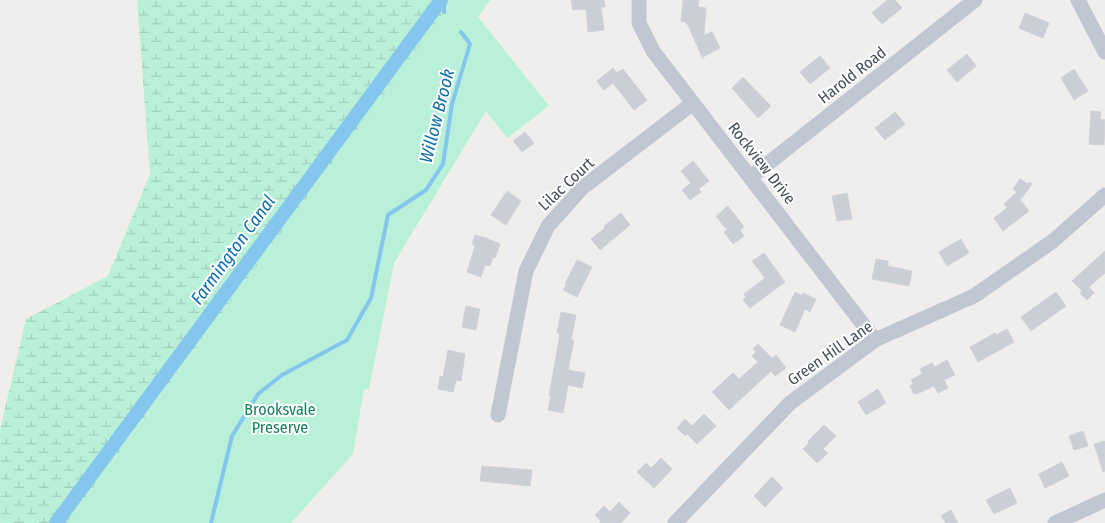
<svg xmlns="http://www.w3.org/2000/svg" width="1105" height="523" font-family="'Fira Sans Condensed',sans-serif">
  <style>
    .green { fill: #b9f0d8 }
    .wetland { fill: url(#wetland-marsh) }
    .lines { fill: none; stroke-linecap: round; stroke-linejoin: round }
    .stream { stroke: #85c6ee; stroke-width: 4 }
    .canal { stroke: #85c6ee; stroke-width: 14 }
    .building { fill: #ccced5; stroke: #d1d2d9 }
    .street { stroke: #c0c7d3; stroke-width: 15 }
    .labels { text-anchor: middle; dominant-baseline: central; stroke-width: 4; stroke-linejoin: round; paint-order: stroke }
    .street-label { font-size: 16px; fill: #454d5b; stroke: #fff }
    .park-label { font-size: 16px; fill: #147f5c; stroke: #fff }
    .water-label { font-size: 18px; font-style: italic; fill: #086dab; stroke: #fff }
  </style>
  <defs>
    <pattern id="wetland-marsh" width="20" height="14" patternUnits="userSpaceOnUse" patternTransform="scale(1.25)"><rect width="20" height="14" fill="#b9f0d8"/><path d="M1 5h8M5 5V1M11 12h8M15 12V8" fill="none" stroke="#a0cfbc"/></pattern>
  </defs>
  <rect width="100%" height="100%" fill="#f0eeed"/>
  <polygon class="green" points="450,0 490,0 478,17 549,106 507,138 486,111 394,263 369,389 364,389 353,454 291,523 67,523 206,335"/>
  <polygon class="wetland" points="137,0 453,0 67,523 0,523 0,430 26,319 108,276 150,174"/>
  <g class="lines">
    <g class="stream">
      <polyline points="444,0 444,12"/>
      <polyline points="211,523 232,436 258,394 282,375 347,340 371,298 388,215 426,190 443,164 452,104 470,44 461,32"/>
    </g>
    <polyline class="canal" points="56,523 441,0"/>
  </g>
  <g class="building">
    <polygon points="571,0 604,0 605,7 601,7 604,30 588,32 586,9 573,10"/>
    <polygon points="683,0 699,0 698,7 706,8 704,35 712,32 720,48 703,57 703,59 687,23 681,21"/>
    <polygon points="887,0 895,0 902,8 882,24 872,13"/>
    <polygon points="1025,13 1049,23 1043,38 1019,28"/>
    <polygon points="967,54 976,66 957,82 947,70"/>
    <polygon points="820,56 830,68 810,84 800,72"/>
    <polygon points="613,68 617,73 623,69 647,100 634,110 613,83 604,90 597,81"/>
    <polygon points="1074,69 1088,91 1074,100 1061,78"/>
    <polygon points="743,77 771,106 758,118 732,88"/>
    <polygon points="1091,111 1101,112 1100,119 1105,120 1104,145 1089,144"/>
    <polygon points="895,112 905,124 885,140 875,128"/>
    <polygon points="525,132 534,143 522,152 513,141"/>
    <polygon points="693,161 709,181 699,189 701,192 690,200 682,190 691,183 681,171"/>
    <polygon points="1020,179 1028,184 1030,182 1032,184 1020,200 1029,211 1003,231 994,218 1007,208 1004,204 1017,192 1013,189"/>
    <polygon points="507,191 521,201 506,225 491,215"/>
    <polygon points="847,193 852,219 837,221 832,196"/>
    <polygon points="728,206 744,227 740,230 744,236 733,244 724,232 727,230 716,216"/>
    <polygon points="621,213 630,225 600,250 591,239 605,228 604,226"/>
    <polygon points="475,235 486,238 500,244 495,258 493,257 490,266 485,265 481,277 467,272 475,246 472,244"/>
    <polygon points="961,239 969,253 947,266 939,252"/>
    <polygon points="1105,251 1105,273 1089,287 1094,293 1087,300 1080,293 1082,291 1072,281"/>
    <polygon points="764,253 785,282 750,308 743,300 746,297 744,294 765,278 752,261"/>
    <polygon points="876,259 888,261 888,266 912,271 909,286 872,279"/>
    <polygon points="577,260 592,267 577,297 563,290 566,286 565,284"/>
    <polygon points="795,292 802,295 803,293 816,299 810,312 805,309 795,332 780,325"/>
    <polygon points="1056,292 1066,306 1031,331 1021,317"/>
    <polygon points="466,306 480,309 476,330 462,327"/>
    <polygon points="561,312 576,315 571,340 574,340 568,370 585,373 582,388 568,385 563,413 548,410 551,396 549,396 560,334 557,333"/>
    <polygon points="1007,329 1014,342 978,362 970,347 995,333 996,335"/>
    <polygon points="758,344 772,358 776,355 786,368 775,376 771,371 729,410 712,392 733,373 739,379 758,362 752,356 756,352 753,349"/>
    <polygon points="448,350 465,354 461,381 456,380 453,392 438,389 440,376 443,377"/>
    <polygon points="947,360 955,375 944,380 948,388 938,393 934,386 919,393 914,394 910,386 913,384 911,380 922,374 920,369 932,363 935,367"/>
    <polygon points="878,389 886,403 866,415 858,402"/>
    <polygon points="704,414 716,426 697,444 687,434 685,436 677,428 685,419 692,426"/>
    <polygon points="824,425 836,436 823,449 828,453 817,463 803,449 809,443 808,441"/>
    <polygon points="1083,431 1088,446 1074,450 1069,436"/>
    <polygon points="1105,441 1105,471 1103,472 1094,444"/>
    <polygon points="661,458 672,469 654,488 637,472 646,463 651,468"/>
    <polygon points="1062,462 1069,476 1045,488 1039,474"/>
    <polygon points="482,466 532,470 530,486 480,481"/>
    <polygon points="772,477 783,488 765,507 754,496"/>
    <polygon points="1010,488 1017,503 994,514 986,500"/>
    <polygon points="619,502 630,513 621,523 599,523 601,521 595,515 604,506 610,512"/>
    <polygon points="951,510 958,523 946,523 941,516"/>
  </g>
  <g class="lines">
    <g class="street">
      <polyline points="639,0 639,23 653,51 875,340"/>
      <polyline points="1078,0 1105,52"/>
      <polyline points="751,177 975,0"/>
      <polyline points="498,415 526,271 548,226 582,188 693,103"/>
      <polyline points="675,523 790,403 875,340 974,296 1053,241 1105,195"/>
      <polyline points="1055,523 1105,500"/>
    </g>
  </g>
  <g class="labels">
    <g class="street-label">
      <text transform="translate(852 75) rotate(-38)">Harold Road</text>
      <text transform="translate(762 163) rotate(52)">Rockview Drive</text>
      <text transform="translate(566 184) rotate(-43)">Lilac Court</text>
      <text transform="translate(830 353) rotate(-35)">Green Hill Lane</text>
    </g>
    <g class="park-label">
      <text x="280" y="409">Brooksvale<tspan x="280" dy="18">Preserve</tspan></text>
    </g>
    <g class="water-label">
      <text transform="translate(437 116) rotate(-76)">Willow Brook</text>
      <text transform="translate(233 250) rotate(-54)">Farmington Canal</text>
    </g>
  </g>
</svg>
